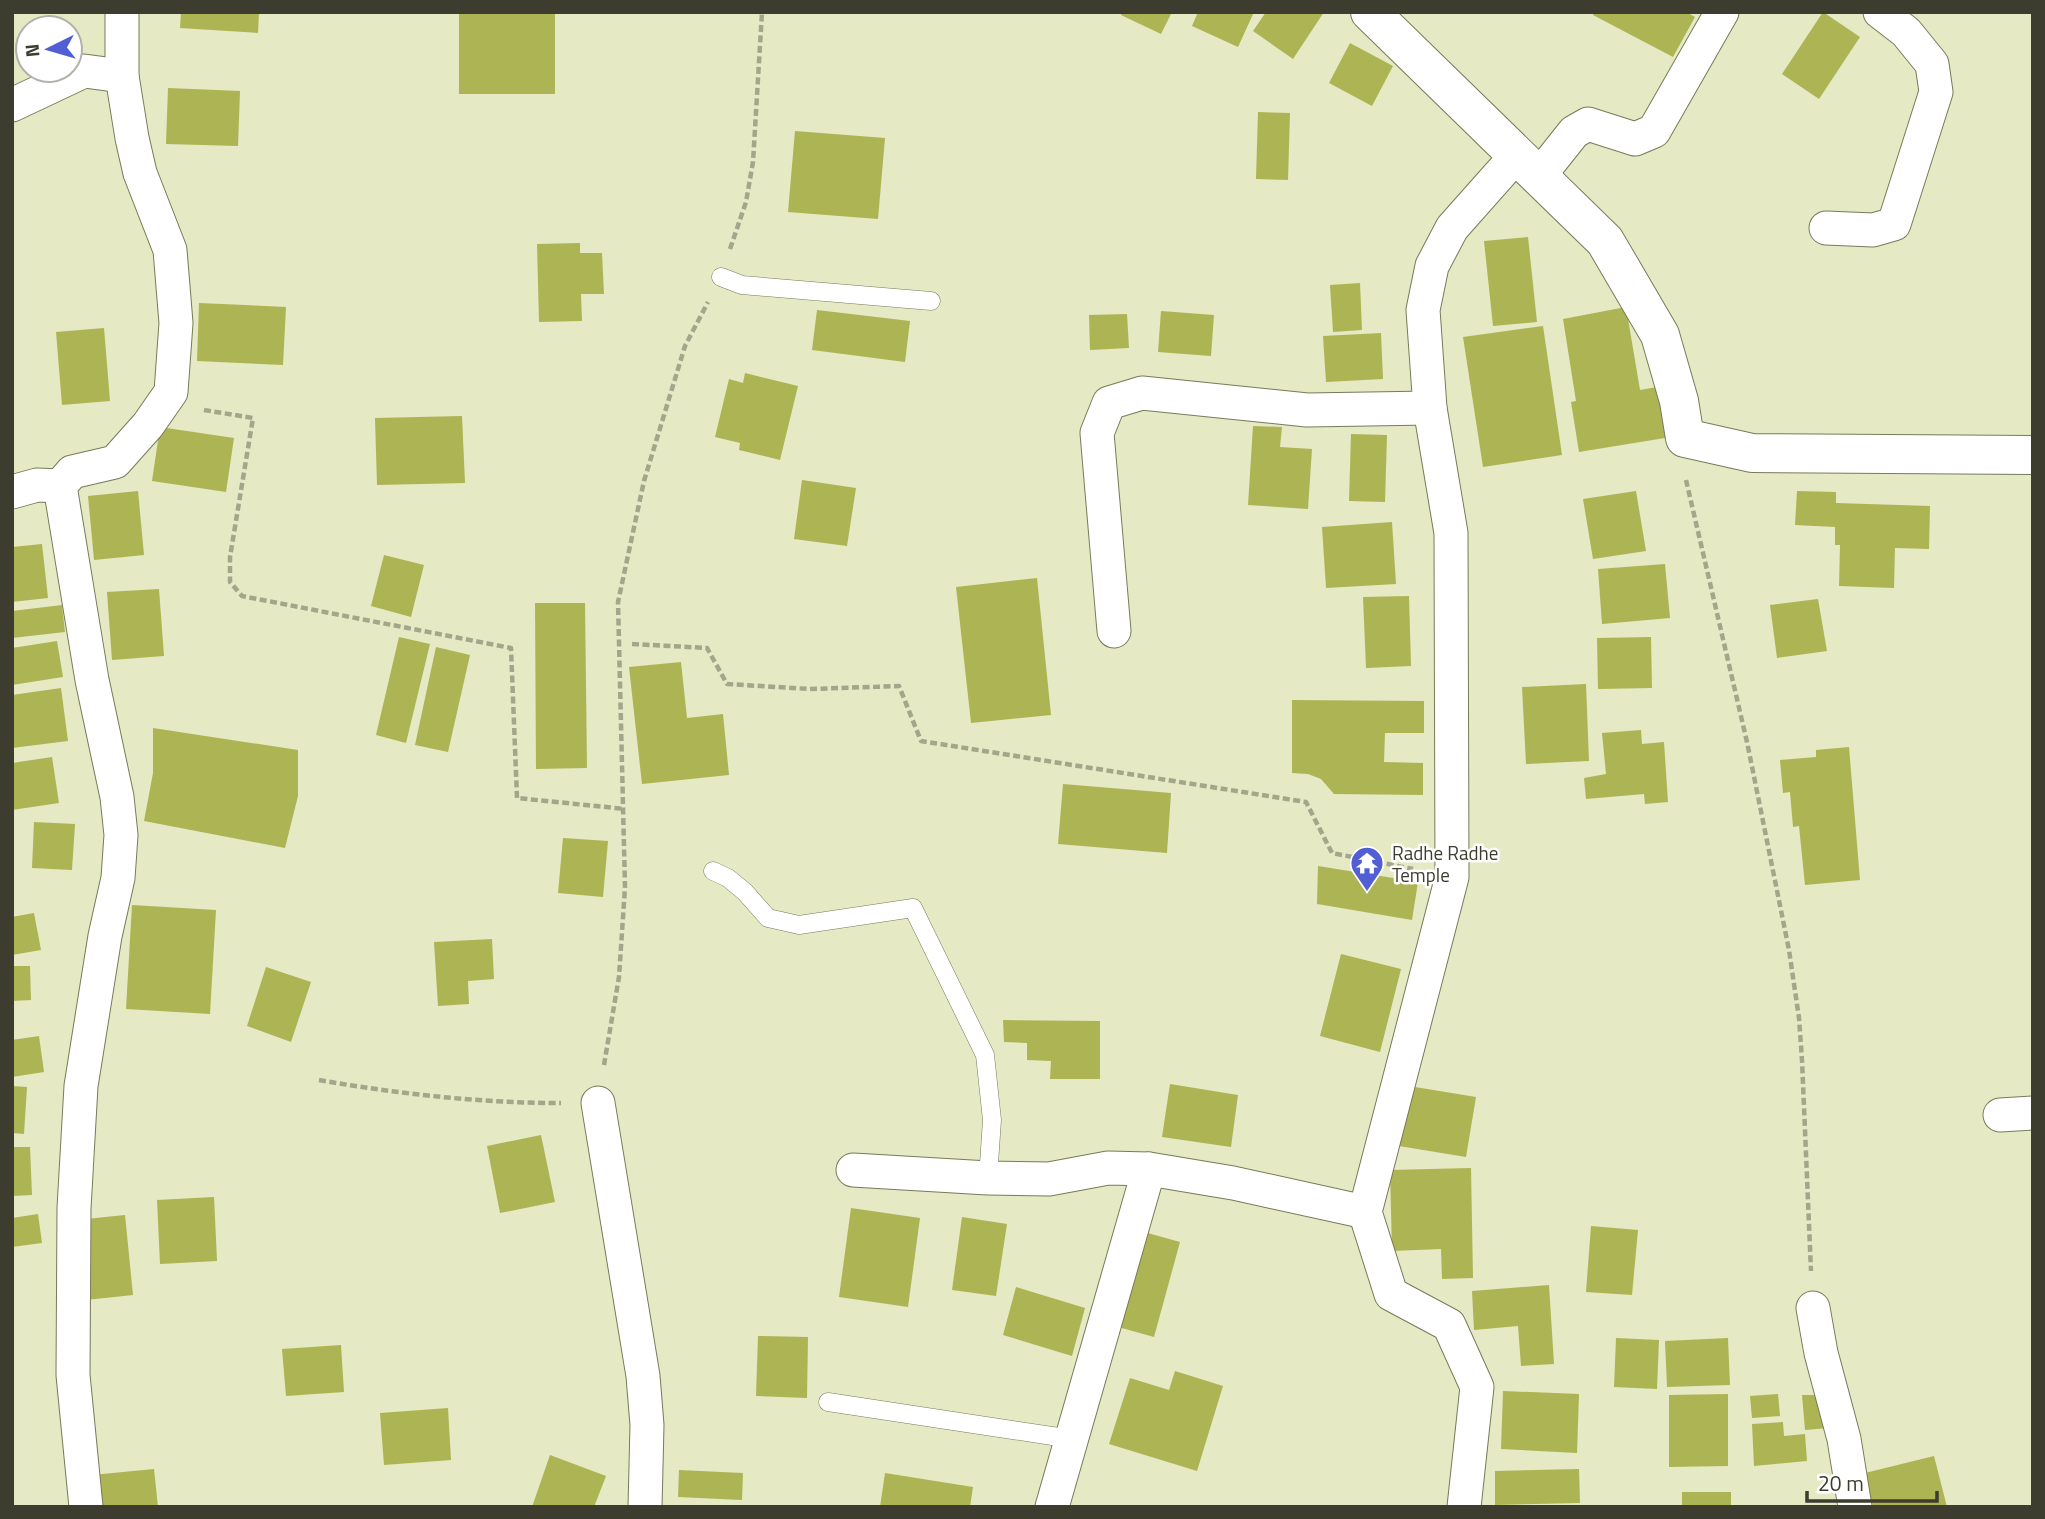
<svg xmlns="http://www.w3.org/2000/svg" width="2045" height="1519" font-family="'Titillium Web',sans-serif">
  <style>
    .building { fill: #adb453 }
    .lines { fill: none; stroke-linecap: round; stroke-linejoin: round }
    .service-casing { stroke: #777b59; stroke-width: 19 }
    .minor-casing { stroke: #777b59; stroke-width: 35 }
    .tertiary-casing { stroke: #777b59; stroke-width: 40 }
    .path { stroke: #a3a68a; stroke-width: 4.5; stroke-dasharray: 7 3.5; stroke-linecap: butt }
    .service { stroke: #fff; stroke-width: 18 }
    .minor { stroke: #fff; stroke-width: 33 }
    .tertiary { stroke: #fff; stroke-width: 38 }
    .labels { text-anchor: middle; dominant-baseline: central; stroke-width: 5; stroke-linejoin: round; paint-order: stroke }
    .poi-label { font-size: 19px; fill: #3c3d2e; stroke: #fff; text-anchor: start }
  </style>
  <rect width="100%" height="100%" fill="#e5e9c4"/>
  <g class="building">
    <polygon points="181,12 259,12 258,33 180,28"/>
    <rect x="459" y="12" width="96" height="82"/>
    <polygon points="1123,12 1172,12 1161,34 1121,15"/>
    <polygon points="1198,12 1254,12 1238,47 1192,26"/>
    <polygon points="1266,12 1324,12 1293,59 1253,31"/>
    <polygon points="1594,12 1686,12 1695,17 1673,57 1593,15"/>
    <polygon points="1823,12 1860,37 1819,99 1782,74"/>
    <polygon points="1350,43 1393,66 1372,106 1329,83"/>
    <polygon points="168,88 240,91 238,146 166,144"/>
    <polygon points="1258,112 1290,113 1288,180 1256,179"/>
    <polygon points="795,131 885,138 878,219 788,212"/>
    <polygon points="1528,237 1537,322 1493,326 1484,241"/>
    <polygon points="580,243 580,253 602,253 604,294 581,294 582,321 539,322 537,244"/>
    <polygon points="1360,283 1362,330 1333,332 1330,285"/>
    <polygon points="199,303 286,307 283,365 197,361"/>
    <polygon points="1626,307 1640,390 1663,386 1671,437 1579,452 1571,402 1576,401 1563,319"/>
    <polygon points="817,310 910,321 905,362 812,350"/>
    <polygon points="1161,311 1214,315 1211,356 1158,352"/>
    <polygon points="1127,314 1129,348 1090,350 1089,315"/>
    <polygon points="1543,326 1562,455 1483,467 1463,337"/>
    <polygon points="104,328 110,401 62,405 56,332"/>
    <polygon points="1381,333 1383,379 1326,382 1323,336"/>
    <polygon points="745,373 798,386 780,460 739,450 740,443 715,437 729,379 743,383"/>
    <polygon points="462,416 465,483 377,485 375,418"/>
    <polygon points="1253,426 1282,427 1280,447 1312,449 1308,509 1248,505"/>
    <polygon points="160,427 234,438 226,492 152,481"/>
    <polygon points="1351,434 1387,435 1385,502 1349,501"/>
    <polygon points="802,480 856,488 847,546 794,539"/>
    <polygon points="138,491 144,555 94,560 88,496"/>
    <polygon points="1636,491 1646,551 1593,559 1583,499"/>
    <polygon points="1797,491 1836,492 1836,503 1930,506 1929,549 1895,548 1894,588 1839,586 1840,545 1835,545 1835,527 1795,525"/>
    <polygon points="1392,522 1396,584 1326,588 1322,527"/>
    <polygon points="42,544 48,598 12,602 12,547"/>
    <polygon points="384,555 424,565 411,617 371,606"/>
    <polygon points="1665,564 1670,618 1602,624 1598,569"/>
    <polygon points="1037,578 1051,715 971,723 956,587"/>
    <polygon points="159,589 164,656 112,660 107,592"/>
    <polygon points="1409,596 1411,666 1366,668 1363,597"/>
    <polygon points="1818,599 1827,651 1777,658 1770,605"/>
    <polygon points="535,603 585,603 587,768 536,769"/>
    <polygon points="62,605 65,632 12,638 12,611"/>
    <polygon points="399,637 430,644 406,743 376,735"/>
    <polygon points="1651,637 1652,688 1598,689 1597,638"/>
    <polygon points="57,641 63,677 12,685 12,648"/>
    <polygon points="436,647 470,655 448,752 415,745"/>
    <polygon points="681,662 687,718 723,714 729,775 642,784 629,667"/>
    <polygon points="1586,684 1589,761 1526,764 1522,687"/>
    <polygon points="61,688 68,741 12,748 12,695"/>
    <polygon points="1292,700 1424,701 1424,733 1385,733 1384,762 1423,763 1423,795 1334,794 1321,779 1308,774 1292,773"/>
    <polygon points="153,728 298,750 298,796 285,848 144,821 153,773"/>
    <polygon points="1641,730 1642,744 1664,742 1668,802 1645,804 1644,794 1586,799 1584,778 1606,774 1602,733"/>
    <polygon points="1849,747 1860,880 1805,885 1799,826 1793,827 1790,792 1783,793 1780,760 1816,757 1816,750"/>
    <polygon points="52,757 59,803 12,810 12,763"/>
    <polygon points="1063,784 1171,793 1167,853 1058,844"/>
    <polygon points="34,822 75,824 72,870 32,868"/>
    <polygon points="563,838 608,841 603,897 558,893"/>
    <polygon points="1318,866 1418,882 1412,920 1317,904"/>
    <polygon points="132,905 216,910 210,1014 126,1009"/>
    <polygon points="34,913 41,950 12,955 12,917"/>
    <polygon points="492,939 494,979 468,981 469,1004 438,1006 434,942"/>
    <polygon points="1341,954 1401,969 1380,1052 1320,1036"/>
    <polygon points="12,966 30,966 31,1000 12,1001"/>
    <polygon points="266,967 311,982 291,1042 247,1026"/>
    <polygon points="1003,1020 1100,1021 1100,1079 1050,1079 1051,1061 1027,1060 1027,1043 1004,1042"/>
    <polygon points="39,1036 44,1072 12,1077 12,1040"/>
    <polygon points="1170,1084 1238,1095 1231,1147 1162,1137"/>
    <polygon points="12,1086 27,1087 24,1134 12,1133"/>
    <polygon points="1409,1086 1476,1097 1466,1157 1399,1146"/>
    <polygon points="541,1135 555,1202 500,1213 487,1146"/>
    <polygon points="12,1147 30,1147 32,1195 12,1196"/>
    <polygon points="1471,1168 1473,1278 1442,1279 1441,1249 1392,1251 1390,1170"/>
    <polygon points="214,1197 217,1261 160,1264 157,1200"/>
    <polygon points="851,1208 920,1218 908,1307 839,1297"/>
    <polygon points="38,1214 42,1243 12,1247 12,1218"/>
    <polygon points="125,1215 133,1295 86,1300 76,1220"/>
    <polygon points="962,1217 1007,1224 996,1296 952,1290"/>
    <polygon points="1591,1226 1638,1230 1632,1295 1586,1292"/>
    <polygon points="1137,1230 1180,1242 1154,1337 1111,1325"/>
    <polygon points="1549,1285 1554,1364 1521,1366 1518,1326 1474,1330 1472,1291"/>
    <polygon points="1016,1287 1085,1308 1072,1356 1003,1335"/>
    <polygon points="758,1336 808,1337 807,1398 756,1396"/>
    <polygon points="1616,1338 1659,1340 1657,1389 1614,1387"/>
    <polygon points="1728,1338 1730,1385 1667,1387 1665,1341"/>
    <polygon points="341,1345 344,1392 286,1396 282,1349"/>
    <polygon points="1175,1371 1223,1386 1197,1471 1109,1444 1130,1378 1169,1390"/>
    <polygon points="1503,1391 1579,1394 1577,1453 1501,1449"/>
    <polygon points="1728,1394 1728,1466 1669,1467 1669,1395"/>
    <polygon points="1778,1394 1780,1416 1752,1418 1750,1396"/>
    <polygon points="1802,1395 1824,1395 1828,1428 1805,1430"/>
    <polygon points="448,1408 451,1460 384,1465 380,1413"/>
    <polygon points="1783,1422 1784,1436 1805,1434 1807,1461 1754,1466 1752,1424"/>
    <polygon points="550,1455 606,1476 594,1507 532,1507"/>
    <polygon points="1934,1456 1947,1507 1873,1507 1865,1473"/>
    <polygon points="154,1469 158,1507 95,1507 92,1475"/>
    <polygon points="1579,1469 1580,1503 1495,1505 1495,1471"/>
    <polygon points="679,1470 743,1473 742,1500 678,1497"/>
    <polygon points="885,1473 973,1487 970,1507 880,1507"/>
    <rect x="1682" y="1492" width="49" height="15"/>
  </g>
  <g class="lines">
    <defs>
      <g id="service">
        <polyline points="721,277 742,285 931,301"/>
        <polyline points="713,871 728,878 745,892 768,918 799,925 913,908 985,1055 992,1120 988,1178"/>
        <polyline points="828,1402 1072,1439"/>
      </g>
      <g id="minor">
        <polyline points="12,105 84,71 122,76"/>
        <polyline points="1539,176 1574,132 1588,124 1635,139 1654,131 1722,12"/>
        <polyline points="1826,228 1873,230 1894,224 1936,92 1932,64 1906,32 1880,12"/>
        <polyline points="12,492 37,485 60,486"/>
        <polyline points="1114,631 1097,433 1109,403 1142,393 1307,410 1430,408"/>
        <polyline points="598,1103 643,1376 647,1425 645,1507"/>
        <polyline points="2000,1115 2033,1113"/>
        <polyline points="853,1170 988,1178 1049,1179 1108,1168 1149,1169 1233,1183 1365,1212"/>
        <polyline points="1813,1308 1821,1353 1844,1439 1855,1507"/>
        <polyline points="86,1507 73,1375 74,1208 81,1086 105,936 118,878 121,835 117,797 92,680 60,486 72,472 115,462 148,425 171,392 176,323 170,250 140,173 132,138 122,76 122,12"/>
        <polyline points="1052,1507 1149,1169"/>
        <polyline points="1464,1507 1477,1387 1449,1325 1391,1294 1365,1212 1452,877 1451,533 1430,408 1423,310 1432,266 1452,228 1516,156"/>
      </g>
      <polyline id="tertiary" points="1370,12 1605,241 1660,335 1679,401 1685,438 1752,453 2033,455"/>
    </defs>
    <use href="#service" class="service-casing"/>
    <use href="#minor" class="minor-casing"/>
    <use href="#tertiary" class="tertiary-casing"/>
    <g class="path">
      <polyline points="730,249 746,202 753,162 762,12"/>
      <polyline points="204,410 253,418 230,557 230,582 242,596 511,648 517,798 625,809"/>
      <polyline points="1686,480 1747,742 1789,950 1799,1018 1802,1060 1811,1271"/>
      <polyline points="632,644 707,648 727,684 810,689 899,686 921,741 1306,802 1332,853 1413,869"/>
      <polyline points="604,1065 619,977 625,887 618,602 644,481 685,346 708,302"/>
      <path d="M319,1080C399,1094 480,1103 561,1103"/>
    </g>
    <use href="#service" class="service"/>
    <use href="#minor" class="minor"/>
    <use href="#tertiary" class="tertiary"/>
  </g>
  <defs>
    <symbol id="temple-pin" viewBox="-11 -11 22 30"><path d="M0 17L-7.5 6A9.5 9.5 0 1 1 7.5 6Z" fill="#525ed4" stroke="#fff"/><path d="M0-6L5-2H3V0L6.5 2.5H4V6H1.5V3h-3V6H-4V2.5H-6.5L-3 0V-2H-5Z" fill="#fff"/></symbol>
  </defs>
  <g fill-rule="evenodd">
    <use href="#temple-pin" x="1348" y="844" width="38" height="52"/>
  </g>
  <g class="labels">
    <g class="poi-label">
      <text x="1392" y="852">Radhe Radhe<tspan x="1392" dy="22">Temple</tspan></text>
    </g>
  </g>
  <rect width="2045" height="1519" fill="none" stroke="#3c3d2e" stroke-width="28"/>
  <g transform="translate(49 49) rotate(265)"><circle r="33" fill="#ffffff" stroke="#b1b1ab" stroke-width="2"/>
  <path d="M0-5L12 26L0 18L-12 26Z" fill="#525ed4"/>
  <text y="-10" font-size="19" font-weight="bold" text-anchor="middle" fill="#3c3d2e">N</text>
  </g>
  <path d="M1807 1491v10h130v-10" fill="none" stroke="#3c3d2e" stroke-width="3.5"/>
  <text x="1818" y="1491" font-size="21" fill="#3c3d2e" stroke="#ffffff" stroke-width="5" paint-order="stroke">20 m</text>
</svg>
